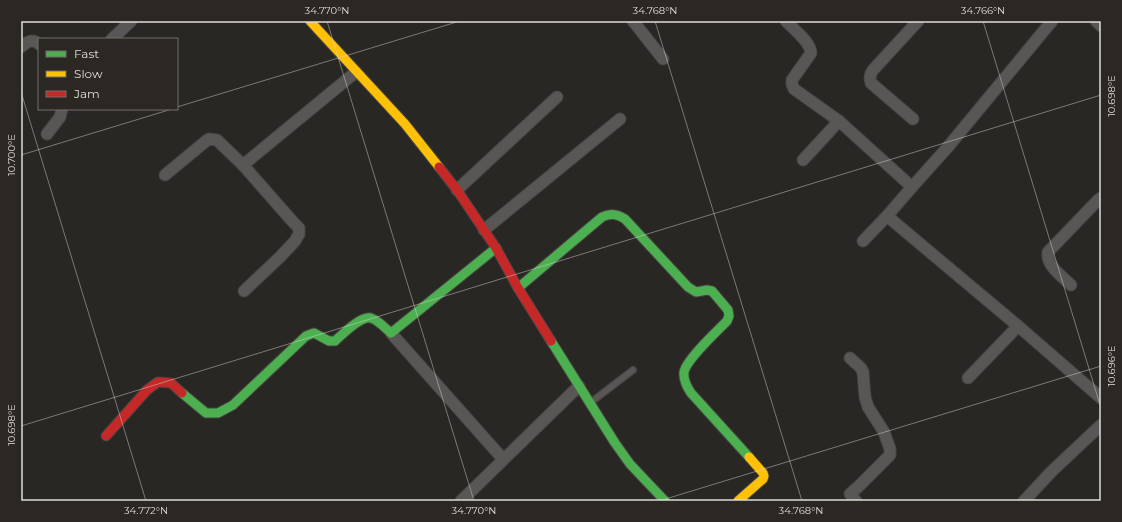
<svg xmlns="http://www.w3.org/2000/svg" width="1122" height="522" font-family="Montserrat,sans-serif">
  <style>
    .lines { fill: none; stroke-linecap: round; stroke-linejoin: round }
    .lane-casing { stroke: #474542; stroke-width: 8 }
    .street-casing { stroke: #474542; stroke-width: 13 }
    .fast-casing { stroke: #474542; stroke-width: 11 }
    .slow-casing { stroke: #474542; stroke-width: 11 }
    .jam-casing { stroke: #474542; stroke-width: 11 }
    .lane { stroke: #595755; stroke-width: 5.5 }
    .street { stroke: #595755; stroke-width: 11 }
    .fast { stroke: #4caf50; stroke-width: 9 }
    .slow { stroke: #ffc107; stroke-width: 9 }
    .jam { stroke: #c62828; stroke-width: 9 }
    .ticks { fill: none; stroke: #dfdcd9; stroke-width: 1; stroke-opacity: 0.45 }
    .neatline { fill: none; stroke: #dfdcd9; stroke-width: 1.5 }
    .ticks-label { font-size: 10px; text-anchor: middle; fill: #dfdcd9 }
  </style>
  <rect width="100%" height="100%" fill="#292724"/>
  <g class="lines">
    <defs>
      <polyline id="lane" points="590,403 633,370"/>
      <g id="street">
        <polyline points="633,21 663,59"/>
        <path d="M786,21C794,30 810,41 811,53L792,80V84L794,89L839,121L912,187"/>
        <polyline points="1096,21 1101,26"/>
        <polyline points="112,39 131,21"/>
        <path d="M21,47C27,42 32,38 39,44"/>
        <path d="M913,119L871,83C869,78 870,74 873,70L918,21"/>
        <polyline points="47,134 60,117 62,109"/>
        <polyline points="803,160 839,121"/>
        <polyline points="243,165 293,222 299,228 299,234 295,241 280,257 244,291"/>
        <polyline points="165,175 206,141 209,139 217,140 243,165 356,72"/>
        <polyline points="457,190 557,97"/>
        <polyline points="887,216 1018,326 1101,398"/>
        <polyline points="484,230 620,119"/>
        <polyline points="863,241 887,216 912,187 947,148 1052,21"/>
        <path d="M1071,285C1062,276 1046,266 1048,252L1098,200L1101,198"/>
        <polyline points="391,333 503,459"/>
        <polyline points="850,358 861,368 863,372 865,397 868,407 884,432 890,449 890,455 858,487 850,494 856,501"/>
        <polyline points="968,378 1018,326"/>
        <polyline points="461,501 579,386"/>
        <polyline points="1024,501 1052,471 1101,425"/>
      </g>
      <g id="fast">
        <path d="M518,288L602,217C611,213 617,214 625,219L688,287L696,292L707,290L712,291L728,310L729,316L727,321C717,331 686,360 684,372C683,380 687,387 691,393L749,457"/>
        <polyline points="551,341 615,443 630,464 665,501"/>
        <path d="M182,393L206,413H218L233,405L306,336L314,333L329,341H335C343,334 360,316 371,318C378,320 385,328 391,333L496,248"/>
      </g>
      <g id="slow">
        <polyline points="310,21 405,124 439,167"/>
        <polyline points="738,501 763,479 764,476 763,473 749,457"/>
      </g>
      <g id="jam">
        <polyline points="439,167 457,190 496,248 518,288 551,341"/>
        <polyline points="106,436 147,390 158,382 171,383 182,393"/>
      </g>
    </defs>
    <use href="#lane" class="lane-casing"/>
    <use href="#street" class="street-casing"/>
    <use href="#fast" class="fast-casing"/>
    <use href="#slow" class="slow-casing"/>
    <use href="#jam" class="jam-casing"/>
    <use href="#lane" class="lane"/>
    <use href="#street" class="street"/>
    <use href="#fast" class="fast"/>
    <use href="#slow" class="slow"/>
    <use href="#jam" class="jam"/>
  </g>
  <path class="ticks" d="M327,21L474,501M655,21L802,501M983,21L1101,408M21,92L146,501M177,107L460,21M21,155L172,109M21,426L1101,95M659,501L1101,366"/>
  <rect width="1122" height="522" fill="none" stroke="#2b2722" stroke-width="44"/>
  <rect x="38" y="38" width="140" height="72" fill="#2b2722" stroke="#736f6b"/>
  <rect x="46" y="51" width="20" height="6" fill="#4caf50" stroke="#736f6b"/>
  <text x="74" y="58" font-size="12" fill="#dfdcd9">Fast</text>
  <rect x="46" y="71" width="20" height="6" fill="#ffc107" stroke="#736f6b"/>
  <text x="74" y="78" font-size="12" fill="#dfdcd9">Slow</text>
  <rect x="46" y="91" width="20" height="6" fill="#c62828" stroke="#736f6b"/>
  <text x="74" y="98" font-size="12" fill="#dfdcd9">Jam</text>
  <rect x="22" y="22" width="1078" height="478" class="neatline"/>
  <g class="ticks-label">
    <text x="327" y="14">34.770°N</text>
    <text x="655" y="14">34.768°N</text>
    <text x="983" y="14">34.766°N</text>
    <text transform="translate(1111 96) rotate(-90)" y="4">10.698°E</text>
    <text transform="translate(11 155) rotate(-90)" y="4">10.700°E</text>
    <text transform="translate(1111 366) rotate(-90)" y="4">10.696°E</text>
    <text transform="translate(11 425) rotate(-90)" y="4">10.698°E</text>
    <text x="146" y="514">34.772°N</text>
    <text x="474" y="514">34.770°N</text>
    <text x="801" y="514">34.768°N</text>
  </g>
</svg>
